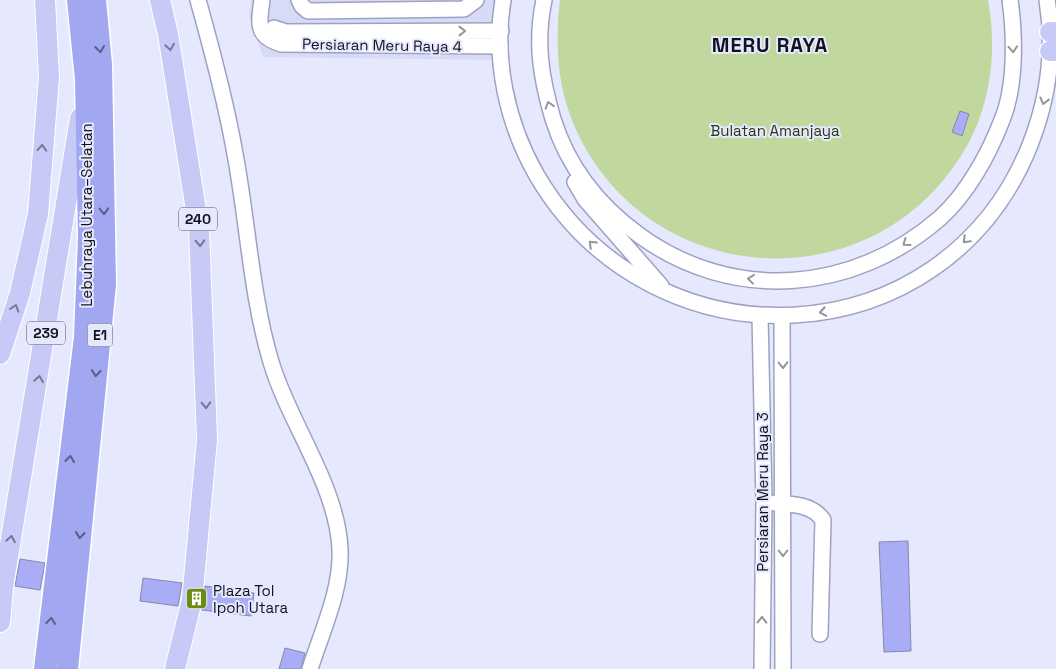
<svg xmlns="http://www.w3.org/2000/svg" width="1056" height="669" font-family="'Space Grotesk',sans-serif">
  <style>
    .built { fill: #d8dbf5 }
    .green { fill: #c0d79d }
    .building { fill: #a8adf5; stroke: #8689a9 }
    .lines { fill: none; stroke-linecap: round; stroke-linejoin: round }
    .minor-casing { stroke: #9ea2c2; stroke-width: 18 }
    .major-casing { stroke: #fff; stroke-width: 22 }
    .highway-casing { stroke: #fff; stroke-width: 25 }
    .minor { stroke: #fff; stroke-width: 15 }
    .major { stroke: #c7caf7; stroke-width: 20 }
    .highway { stroke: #a2a7f2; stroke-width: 22 }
    .oneway { stroke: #94959a }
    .oneway2 { stroke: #767895 }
    .oneway3 { stroke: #5a5d88 }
    .labels { text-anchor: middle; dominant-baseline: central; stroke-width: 4; stroke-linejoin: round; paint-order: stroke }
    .shield { fill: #e6e8fd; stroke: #525361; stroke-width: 1 }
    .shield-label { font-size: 14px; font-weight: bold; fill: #12131e }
    .street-label { font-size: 15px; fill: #12131e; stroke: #e6e8fd }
    .park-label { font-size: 15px; fill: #2a3710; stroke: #e6e8fd }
    .poi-label { font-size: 15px; fill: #12131e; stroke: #e6e8fd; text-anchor: start }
    .district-label { font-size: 20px; font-weight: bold; letter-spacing: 1px; fill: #12131e; stroke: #e6e8fd }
  </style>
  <rect width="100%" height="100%" fill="#e6e8fd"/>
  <polygon class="built" points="251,0 502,0 500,60 263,57 249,16"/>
  <path class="green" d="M560,0H988C998,55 990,112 959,159C863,306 643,286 574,125C557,85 555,43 560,0Z"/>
  <g class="building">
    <polygon points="960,111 969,114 962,136 952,132"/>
    <polygon points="908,541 911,651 884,652 879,542"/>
    <polygon points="20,559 45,563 40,590 15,586"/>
    <polygon points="143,578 182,583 178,606 140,601"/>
    <polygon points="205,586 254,593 251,616 202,610"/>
    <polygon points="285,648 305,653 301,669 279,669"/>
  </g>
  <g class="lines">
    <defs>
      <g id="minor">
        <path d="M198,0C212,50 226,102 235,154C248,223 251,295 271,362C289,423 337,485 340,549C342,589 322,631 310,669"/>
        <path d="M262,0C259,23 255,36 281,44L500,46"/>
        <polyline points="299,0 302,6 308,11 464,9 476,0"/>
        <path d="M503,0C493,59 507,123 536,174C651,373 944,361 1030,145C1048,99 1055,49 1047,0"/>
        <path d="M544,0C535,43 541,78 553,119C568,167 599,206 639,235C732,303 853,294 940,218C967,194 989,154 1002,120C1016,86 1015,36 1010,0"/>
        <polyline points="274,28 286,32 501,31"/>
        <polyline points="575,182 585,199 661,286"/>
        <polyline points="760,316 764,502 762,669"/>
        <polyline points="782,316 783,669"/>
        <path d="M775,503C793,504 813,505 823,520L820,634"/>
      </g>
      <g id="major">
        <polyline points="160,0 168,34 199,229 207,440 192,600 175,669"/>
        <polyline points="1050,32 1056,32"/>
        <polyline points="1050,51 1056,51"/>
        <polyline points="0,354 20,293 38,214 49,77 45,0"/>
        <polyline points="0,622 3,587 80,118"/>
      </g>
      <g id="highway">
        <polyline points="45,669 85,337 89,237 86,79 78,0"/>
        <polyline points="67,669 105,284 101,65 95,0"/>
      </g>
    </defs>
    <use href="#minor" class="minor-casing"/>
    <use href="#major" class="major-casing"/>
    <use href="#highway" class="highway-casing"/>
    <use href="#minor" class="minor"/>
    <use href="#major" class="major"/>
    <use href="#highway" class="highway"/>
  </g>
  <defs><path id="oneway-chevron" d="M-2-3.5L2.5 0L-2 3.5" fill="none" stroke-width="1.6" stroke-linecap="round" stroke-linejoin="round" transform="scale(1.25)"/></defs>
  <g class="oneway">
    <use href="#oneway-chevron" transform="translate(462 31)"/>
    <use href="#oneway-chevron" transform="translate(1013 49) rotate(86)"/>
    <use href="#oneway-chevron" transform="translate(1044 101) rotate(104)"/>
    <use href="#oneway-chevron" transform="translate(549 105) rotate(-107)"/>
    <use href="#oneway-chevron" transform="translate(966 240) rotate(135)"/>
    <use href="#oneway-chevron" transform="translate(906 243) rotate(144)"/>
    <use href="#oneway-chevron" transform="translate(592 244) rotate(-136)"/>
    <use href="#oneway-chevron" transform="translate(751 279) rotate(-173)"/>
    <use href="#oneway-chevron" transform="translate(823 312) rotate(170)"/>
    <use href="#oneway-chevron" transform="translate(783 365) rotate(89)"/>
    <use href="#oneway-chevron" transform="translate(783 553) rotate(90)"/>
    <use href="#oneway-chevron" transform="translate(762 620) rotate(-89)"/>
  </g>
  <g class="oneway2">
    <use href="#oneway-chevron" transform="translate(170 47) rotate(81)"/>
    <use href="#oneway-chevron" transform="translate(42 148) rotate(-86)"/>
    <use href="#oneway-chevron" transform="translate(200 243) rotate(88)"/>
    <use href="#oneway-chevron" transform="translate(15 308) rotate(-72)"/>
    <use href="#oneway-chevron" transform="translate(39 379) rotate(-81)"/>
    <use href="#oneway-chevron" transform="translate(206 405) rotate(88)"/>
    <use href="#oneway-chevron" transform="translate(11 539) rotate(-80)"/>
  </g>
  <g class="oneway3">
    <use href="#oneway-chevron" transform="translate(100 49) rotate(84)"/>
    <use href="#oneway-chevron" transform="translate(104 211) rotate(89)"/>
    <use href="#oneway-chevron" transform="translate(96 373) rotate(96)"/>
    <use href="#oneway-chevron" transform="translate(70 459) rotate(-83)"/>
    <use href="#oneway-chevron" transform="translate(80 535) rotate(96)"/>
    <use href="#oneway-chevron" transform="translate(51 621) rotate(-83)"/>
  </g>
  <defs>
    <symbol id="building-square" viewBox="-11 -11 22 22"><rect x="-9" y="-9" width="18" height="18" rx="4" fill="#698c13" stroke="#e6e8fd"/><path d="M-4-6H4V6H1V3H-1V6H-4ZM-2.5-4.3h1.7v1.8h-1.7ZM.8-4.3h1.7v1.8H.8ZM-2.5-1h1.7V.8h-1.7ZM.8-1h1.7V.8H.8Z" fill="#fff"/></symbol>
  </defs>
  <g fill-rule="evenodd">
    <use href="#building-square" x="184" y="586" width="25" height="25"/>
  </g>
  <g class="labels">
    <g class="shield">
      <rect x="179" y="207.5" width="38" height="23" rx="4"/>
      <rect x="27" y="321.5" width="38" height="23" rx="4"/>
      <rect x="87.5" y="323.5" width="25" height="23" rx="4"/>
    </g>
    <g class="shield-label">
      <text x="198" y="219">240</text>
      <text x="46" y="333">239</text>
      <text x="100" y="335">E1</text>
    </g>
    <g class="street-label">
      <text transform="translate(382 45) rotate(1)">Persiaran Meru Raya 4</text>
      <text transform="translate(86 215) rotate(-90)">Lebuhraya Utara–Selatan</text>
      <text transform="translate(762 492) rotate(-90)">Persiaran Meru Raya 3</text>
    </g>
    <g class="park-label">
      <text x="775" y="130">Bulatan Amanjaya</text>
    </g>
    <g class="poi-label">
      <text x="213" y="590">Plaza Tol<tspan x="213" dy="17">Ipoh Utara</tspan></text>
    </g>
    <g class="district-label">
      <text x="770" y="45">MERU RAYA</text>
    </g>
  </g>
</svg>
